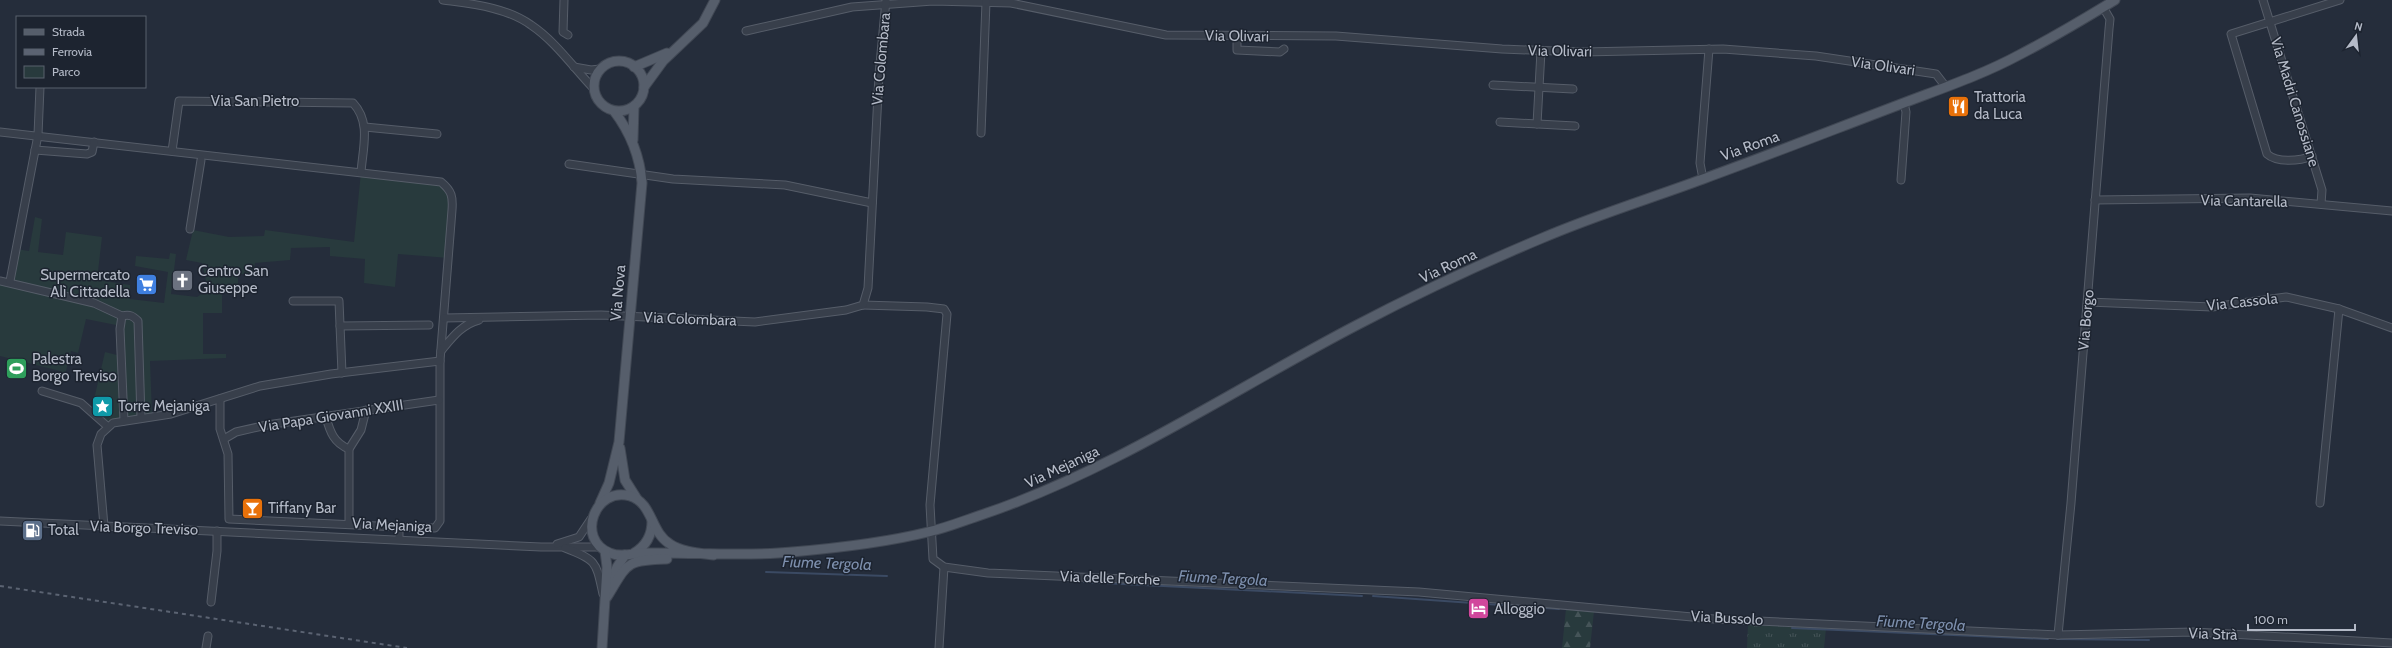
<svg xmlns="http://www.w3.org/2000/svg" width="2392" height="648" font-family="Cabin,sans-serif">
  <style>
    .grass { fill: url(#grass-tufts) }
    .forest { fill: url(#forest-firs) }
    .green { fill: #283a3d }
    .lines { fill: none; stroke-linecap: round; stroke-linejoin: round }
    .stream { stroke: #3b4a63; stroke-width: 2 }
    .minor-casing { stroke: #565d69; stroke-width: 9 }
    .major-casing { stroke: #414854; stroke-width: 11 }
    .minor { stroke: #383f4b; stroke-width: 7 }
    .major { stroke: #565e6b; stroke-width: 9 }
    .rail { stroke: #5b6372; stroke-width: 2; stroke-dasharray: 4 4; stroke-linecap: butt }
    .labels { text-anchor: middle; dominant-baseline: central; stroke-width: 3; stroke-linejoin: round; paint-order: stroke }
    .street-label { font-size: 15px; fill: #b4bac7; stroke: #1d2430 }
    .poi-label { font-size: 15px; fill: #b4bac7; stroke: #1d2430; text-anchor: start }
    .water-label { font-size: 16px; font-style: italic; fill: #7d8fad; stroke: #1d2430 }
  </style>
  <defs>
    <pattern id="grass-tufts" width="24" height="20" patternUnits="userSpaceOnUse"><rect width="24" height="20" fill="#283a3d"/><path d="M3 7l-1-3M5 7V3M7 7l1-3M15 17l-1-3M17 17v-4M19 17l1-3" fill="none" stroke="#455458"/></pattern>
    <pattern id="forest-firs" width="22" height="20" patternUnits="userSpaceOnUse"><rect width="22" height="20" fill="#283a3d"/><path d="M5 1l3.5 6h-7zM16 11l3.5 6h-7z" fill="#455458"/></pattern>
  </defs>
  <rect width="100%" height="100%" fill="#252d3b"/>
  <polygon class="grass" points="1748,625 1826,628 1824,648 1747,648"/>
  <polygon class="forest" points="1566,609 1594,611 1590,648 1562,648"/>
  <polygon class="green" points="361,172 441,182 449,188 449,258 398,254 395,287 364,283 365,259 330,256 330,247 291,248 290,260 255,263 253,274 238,274 238,288 222,288 222,313 203,313 203,354 226,354 226,358 150,361 152,414 107,421 92,408 105,352 117,355 116,325 86,319 78,353 71,351 65,375 60,371 0,356 0,281 10,281 16,249 29,251 35,217 42,219 38,252 63,255 66,232 102,237 97,280 130,285 130,299 164,303 168,272 135,266 136,256 169,259 170,253 176,254 171,294 197,297 208,290 202,263 186,260 193,230 229,237 264,236 265,230 354,242"/>
  <g class="lines">
    <g class="stream">
      <polyline points="766,572 887,576"/>
      <polyline points="1084,582 1362,596"/>
      <polyline points="1373,596 1559,609"/>
      <polyline points="1792,628 2048,639"/>
      <polyline points="2057,639 2149,640"/>
    </g>
    <defs>
      <g id="minor">
        <path d="M443,0C472,4 506,7 531,25C555,41 573,67 593,88"/>
        <polyline points="564,0 563,32 568,35"/>
        <polyline points="2263,0 2322,190 2321,204"/>
        <polyline points="746,31 852,7 933,1 1011,3 1166,35 1336,36 1502,49 1583,52 1723,49 1816,56 1936,74 1946,87"/>
        <polyline points="1237,36 1237,50 1280,52 1284,49"/>
        <polyline points="574,67 591,70 600,69"/>
        <polyline points="1493,85 1573,89"/>
        <polyline points="1500,122 1575,126"/>
        <polyline points="1537,124 1541,51"/>
        <polyline points="365,127 437,134"/>
        <path d="M0,132L441,182C452,191 453,197 452,210L440,361V521L435,528L399,527V539"/>
        <polyline points="981,133 986,2"/>
        <polyline points="35,150 87,154 92,152 94,142"/>
        <path d="M172,151L179,101L353,103C371,122 363,147 361,172"/>
        <path d="M2312,156C2300,161 2277,163 2267,154L2231,34L2340,0"/>
        <polyline points="569,164 673,179 785,185 872,203"/>
        <polyline points="1703,179 1700,163 1709,49"/>
        <polyline points="1901,180 1906,112 1904,103"/>
        <polyline points="2095,200 2250,198 2392,211"/>
        <polyline points="190,229 201,160"/>
        <polyline points="0,281 94,303 122,316"/>
        <polyline points="10,281 38,135 40,87"/>
        <polyline points="293,301 339,301 342,373"/>
        <polyline points="2088,302 2212,307 2286,297 2339,309 2392,328"/>
        <polyline points="863,305 927,307 944,309 947,314 930,505 933,559 944,567 988,573 1419,592 1714,619 2058,635 2194,632 2392,643"/>
        <polyline points="444,318 601,315 755,322 846,310 863,305 868,288 879,75 886,0"/>
        <polyline points="340,326 429,325"/>
        <path d="M441,351C451,339 462,324 479,320"/>
        <polyline points="42,391 81,403 107,426"/>
        <polyline points="220,399 220,429 228,454 229,519 399,527"/>
        <path d="M326,417C330,432 334,443 349,449"/>
        <path d="M124,421L120,329L122,316C130,314 133,316 138,321L141,418"/>
        <polyline points="224,439 236,432 267,425 439,400"/>
        <polyline points="2320,503 2339,309"/>
        <polyline points="0,521 541,547 600,547"/>
        <polyline points="349,524 349,449 361,430 366,410"/>
        <polyline points="104,526 97,445 101,434 113,423 171,414 260,386 331,374 440,361"/>
        <polyline points="557,544 579,537 591,519"/>
        <path d="M565,548C597,560 596,562 603,594"/>
        <polyline points="211,602 217,551 217,531"/>
        <polyline points="2058,635 2071,503 2109,29 2110,19 2103,7"/>
        <polyline points="206,648 208,636"/>
        <polyline points="939,648 944,567"/>
      </g>
      <g id="major">
        <circle cx="619" cy="86" r="25"/>
        <polyline points="634,67 667,53"/>
        <polyline points="644,87 663,61 703,23 715,0"/>
        <polyline points="633,140 634,106"/>
        <polyline points="620,448 625,480 637,499"/>
        <path d="M600,503L609,483L619,442L642,183C640,157 630,132 614,111"/>
        <path d="M634,553C646,546 652,536 652,521"/>
        <path d="M714,555C699,553 682,552 670,544C650,532 653,503 630,496C595,486 575,539 610,553C621,558 633,553 646,553C695,552 743,557 792,552C838,548 884,543 928,532C946,528 963,521 981,515C1115,470 1232,390 1357,325C1416,294 1478,265 1540,239C1593,216 1649,199 1703,179C1769,155 1835,129 1901,104C1940,89 1982,75 2019,55C2052,38 2084,19 2115,0"/>
        <polyline points="610,584 617,567 625,555"/>
        <path d="M607,597C628,563 625,560 667,559"/>
        <polyline points="602,648 607,567 605,551"/>
      </g>
    </defs>
    <use href="#minor" class="minor-casing"/>
    <use href="#major" class="major-casing"/>
    <use href="#minor" class="minor"/>
    <use href="#major" class="major"/>
    <polyline class="rail" points="0,586 407,648"/>
  </g>
  <defs>
    <symbol id="restaurant-square" viewBox="-11 -11 22 22"><rect x="-9" y="-9" width="18" height="18" rx="4" fill="#e8710a" stroke="#1d2430"/><path d="M-5-6h1v4h1v-4h1v4h1v-4h1v5L-1.5 .5V6h-2V.5L-5-1ZM5-6V6H3V1.5H1.5Q1.5-4 5-6Z" fill="#fff"/></symbol>
    <symbol id="church-square" viewBox="-11 -11 22 22"><rect x="-9" y="-9" width="18" height="18" rx="4" fill="#6b7280" stroke="#1d2430"/><path d="M-1.2-6h2.4v3.5h3.3v2.4h-3.3V6h-2.4V-.1h-3.3v-2.4h3.3Z" fill="#fff"/></symbol>
    <symbol id="supermarket-square" viewBox="-11 -11 22 22"><rect x="-9" y="-9" width="18" height="18" rx="4" fill="#3f7fe0" stroke="#1d2430"/><path d="M-6-5.5h2.5l.6 2H6L4.5 2H-2.5L-4.4-4H-6ZM-1.5 3.2a1.3 1.3 0 1 0 .1 0ZM3 3.2a1.3 1.3 0 1 0 .1 0Z" fill="#fff"/></symbol>
    <symbol id="stadium-square" viewBox="-11 -11 22 22"><rect x="-9" y="-9" width="18" height="18" rx="4" fill="#2e9e5b" stroke="#1d2430"/><path d="M0-5a6.5 5 0 1 0 0 10a6.5 5 0 1 0 0-10ZM-3.5-1.8h7v3.6h-7Z" fill="#fff"/></symbol>
    <symbol id="sight-square" viewBox="-11 -11 22 22"><rect x="-9" y="-9" width="18" height="18" rx="4" fill="#0f9aa8" stroke="#1d2430"/><path d="M0-6L1.8-2.2L6-1.7L2.9 1.2L3.7 5.4L0 3.3L-3.7 5.4L-2.9 1.2L-6-1.7L-1.8-2.2Z" fill="#fff"/></symbol>
    <symbol id="bar-square" viewBox="-11 -11 22 22"><rect x="-9" y="-9" width="18" height="18" rx="4" fill="#e8710a" stroke="#1d2430"/><path d="M-6-5H6L.8 .8V4.5H3.5V6h-7V4.5H-.8V.8Z" fill="#fff"/></symbol>
    <symbol id="fuel-square" viewBox="-11 -11 22 22"><rect x="-9" y="-9" width="18" height="18" rx="4" fill="#5c6f8a" stroke="#1d2430"/><path d="M-5.5-6h7V0h2V4h1.3V-2.5L3-4.5l.8-.8L6-3V5H2.5V1h-1V6h-7ZM-4.2-4.7v3.2H.2V-4.7Z" fill="#fff"/></symbol>
    <symbol id="hotel-square" viewBox="-11 -11 22 22"><rect x="-9" y="-9" width="18" height="18" rx="4" fill="#d1479c" stroke="#1d2430"/><path d="M-6-4.5h1.5V1H6V5H4.5V3h-9V5H-6ZM-4 0a1.8 1.8 0 1 1 3.6 0ZM.5 0V-2.5h3Q6-2.5 6 0Z" fill="#fff"/></symbol>
  </defs>
  <g fill-rule="evenodd">
    <use href="#restaurant-square" x="1946" y="94" width="25" height="25"/>
    <use href="#church-square" x="170" y="268" width="25" height="25"/>
    <use href="#supermarket-square" x="134" y="272" width="25" height="25"/>
    <use href="#stadium-square" x="4" y="356" width="25" height="25"/>
    <use href="#sight-square" x="90" y="394" width="25" height="25"/>
    <use href="#bar-square" x="240" y="496" width="25" height="25"/>
    <use href="#fuel-square" x="20" y="518" width="25" height="25"/>
    <use href="#hotel-square" x="1466" y="596" width="25" height="25"/>
  </g>
  <g class="labels">
    <g class="street-label">
      <text transform="translate(1237 36) rotate(1)">Via Olivari</text>
      <text transform="translate(1560 51) rotate(1)">Via Olivari</text>
      <text transform="translate(881 59) rotate(-85)">Via Colombara</text>
      <text transform="translate(1883 66) rotate(8)">Via Olivari</text>
      <text x="255" y="101">Via San Pietro</text>
      <text transform="translate(2295 102) rotate(73)">Via Madri Canossiane</text>
      <text transform="translate(1750 146) rotate(-20)">Via Roma</text>
      <text transform="translate(2244 201) rotate(1)">Via Cantarella</text>
      <text transform="translate(1448 266) rotate(-25)">Via Roma</text>
      <text transform="translate(618 293) rotate(-85)">Via Nova</text>
      <text transform="translate(2242 302) rotate(-6)">Via Cassola</text>
      <text transform="translate(690 319) rotate(2)">Via Colombara</text>
      <text transform="translate(2086 320) rotate(-85)">Via Borgo</text>
      <text transform="translate(331 416) rotate(-9)">Via Papa Giovanni XXIII</text>
      <text transform="translate(1062 467) rotate(-25)">Via Mejaniga</text>
      <text transform="translate(392 525) rotate(3)">Via Mejaniga</text>
      <text transform="translate(144 528) rotate(2)">Via Borgo Treviso</text>
      <text transform="translate(1110 578) rotate(2)">Via delle Forche</text>
      <text transform="translate(1727 618) rotate(3)">Via Bussolo</text>
      <text transform="translate(2213 634) rotate(2)">Via Strà</text>
    </g>
    <g class="poi-label">
      <text x="1974" y="97">Trattoria<tspan x="1974" dy="17">da Luca</tspan></text>
      <text x="198" y="271">Centro San<tspan x="198" dy="17">Giuseppe</tspan></text>
      <text x="130" y="275" text-anchor="end">Supermercato<tspan x="130" dy="17">Alì Cittadella</tspan></text>
      <text x="32" y="359">Palestra<tspan x="32" dy="17">Borgo Treviso</tspan></text>
      <text x="118" y="406">Torre Mejaniga</text>
      <text x="268" y="508">Tiffany Bar</text>
      <text x="48" y="530">Total</text>
      <text x="1494" y="609">Alloggio</text>
    </g>
    <g class="water-label">
      <text transform="translate(827 563) rotate(2)">Fiume Tergola</text>
      <text transform="translate(1223 578) rotate(3)">Fiume Tergola</text>
      <text transform="translate(1921 623) rotate(3)">Fiume Tergola</text>
    </g>
  </g>
  <rect x="16" y="16" width="130" height="72" fill="#1d2430" stroke="#59606c"/>
  <rect x="24" y="29" width="20" height="6" fill="#565e6b" stroke="#59606c"/>
  <text x="52" y="36" font-size="12" fill="#b4bac7">Strada</text>
  <rect x="24" y="49" width="20" height="6" fill="#5b6372" stroke="#59606c"/>
  <text x="52" y="56" font-size="12" fill="#b4bac7">Ferrovia</text>
  <rect x="24" y="66" width="20" height="12" fill="#283a3d" stroke="#59606c"/>
  <text x="52" y="76" font-size="12" fill="#b4bac7">Parco</text>
  <g transform="translate(2356 36) rotate(15)" stroke="#1d2430" stroke-width="3" paint-order="stroke">
  <path d="M0-3L7 15L0 10L-7 15Z" fill="#b4bac7"/>
  <text y="-6" font-size="11" font-weight="bold" text-anchor="middle" fill="#b4bac7">N</text>
  </g>
  <path d="M2248 624v6h107v-6" fill="none" stroke="#b4bac7" stroke-width="2"/>
  <text x="2254" y="624" font-size="12" fill="#b4bac7" stroke="#1d2430" stroke-width="3" paint-order="stroke">100 m</text>
</svg>
